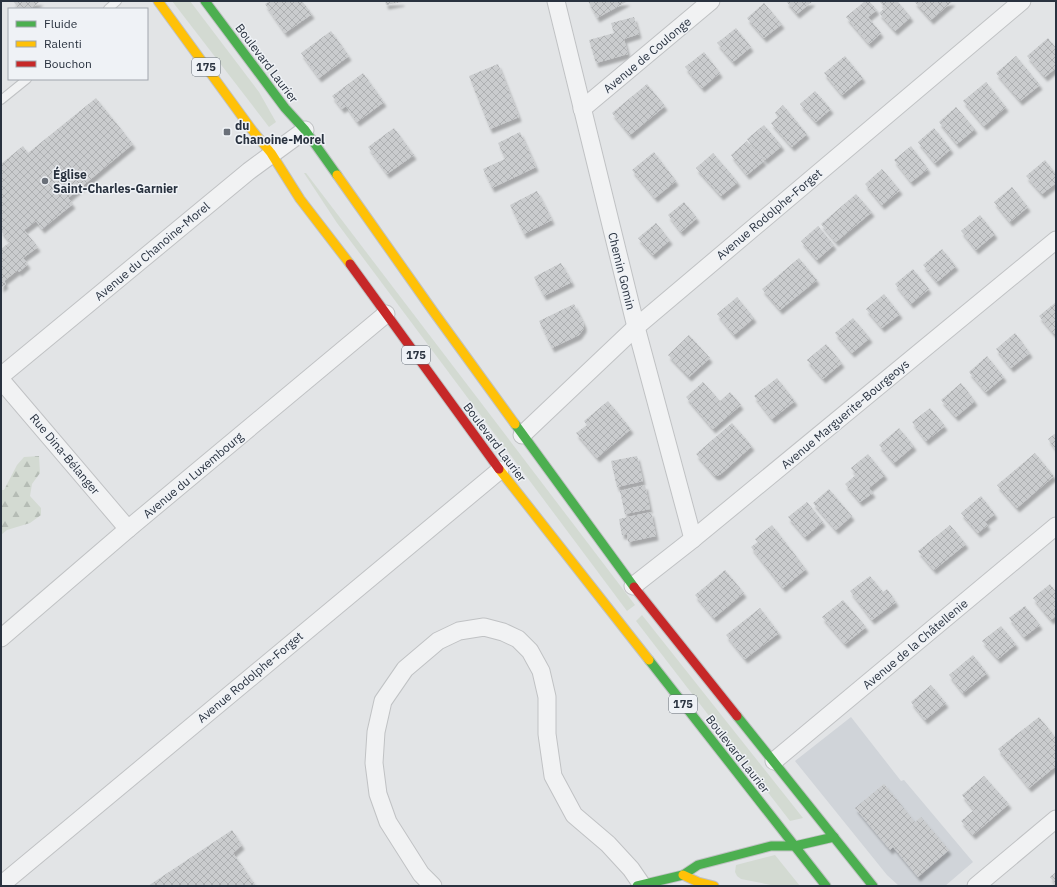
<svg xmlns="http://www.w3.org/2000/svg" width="1057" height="887" font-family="'IBM Plex Sans',sans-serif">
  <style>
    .built { fill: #d0d4d9 }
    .grass { fill: #d3dad2 }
    .forest { fill: url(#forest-firs) }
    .building { fill: url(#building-cross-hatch); filter: url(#shadow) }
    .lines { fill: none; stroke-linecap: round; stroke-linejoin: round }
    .lane-casing { stroke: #c0c2c4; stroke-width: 10 }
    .street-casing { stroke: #c0c2c4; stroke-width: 19 }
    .fast-casing { stroke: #c0c2c4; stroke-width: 11 }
    .slow-casing { stroke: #c0c2c4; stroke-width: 11 }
    .jam-casing { stroke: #c0c2c4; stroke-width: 11 }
    .lane { stroke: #f1f2f3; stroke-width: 8 }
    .street { stroke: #f1f2f3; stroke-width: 17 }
    .fast { stroke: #4caf50; stroke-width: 9 }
    .slow { stroke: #ffc107; stroke-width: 9 }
    .jam { stroke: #c62828; stroke-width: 9 }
    .poi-dot { fill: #6a7079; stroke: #eff2f6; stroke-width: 1.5 }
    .labels { text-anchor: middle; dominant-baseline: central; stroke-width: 3; stroke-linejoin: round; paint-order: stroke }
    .shield { fill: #eff2f6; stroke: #646c76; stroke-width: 1 }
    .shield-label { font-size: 11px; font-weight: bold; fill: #29323f }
    .street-label { font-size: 12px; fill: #29323f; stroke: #eff2f6 }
    .poi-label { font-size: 12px; font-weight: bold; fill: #29323f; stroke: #eff2f6; text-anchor: start }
  </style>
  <defs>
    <pattern id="forest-firs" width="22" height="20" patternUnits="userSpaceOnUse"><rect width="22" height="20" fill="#d3dad2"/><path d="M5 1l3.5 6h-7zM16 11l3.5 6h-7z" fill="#b5bcb5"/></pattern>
    <pattern id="building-cross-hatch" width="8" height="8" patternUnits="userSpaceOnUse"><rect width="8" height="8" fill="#caccce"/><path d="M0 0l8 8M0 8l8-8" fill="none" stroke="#aeb0b2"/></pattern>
    <filter id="shadow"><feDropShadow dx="2.5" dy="4.5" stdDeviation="1" flood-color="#0004"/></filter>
  </defs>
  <rect width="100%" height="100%" fill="#e2e4e6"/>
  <polygon class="built" points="851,717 901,781 904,780 973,862 945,886 899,886 887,875 795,761"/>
  <g class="grass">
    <polygon points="172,1 190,1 259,92 276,122 269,127"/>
    <polygon points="304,173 306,173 635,605 627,611 337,223"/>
    <polygon points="642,615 803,818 790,821 636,621"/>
    <polygon points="775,855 800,886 776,886 741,879 737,876 735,872 736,865"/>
  </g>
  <polygon class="forest" points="39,456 40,473 32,484 30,496 41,508 41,515 30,523 7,530 1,535 1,490 4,490 17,465 24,457"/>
  <g class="building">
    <polygon points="13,1 41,1 30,9 19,9"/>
    <polygon points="270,1 302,1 312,14 285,33 265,4"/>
    <polygon points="385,1 402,1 402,2 386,5"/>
    <polygon points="588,1 628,1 597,18"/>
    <polygon points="786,1 813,1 797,14"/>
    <polygon points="865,1 869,1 877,10 868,17 881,33 869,44 846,17"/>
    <polygon points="881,1 897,1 911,17 895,31 879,13 885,8 880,2"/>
    <polygon points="914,1 953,1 931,20"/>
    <polygon points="764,3 782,24 764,38 747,18"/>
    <polygon points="634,17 639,34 624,39 628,54 596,63 589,40 614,33 611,23"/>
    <polygon points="736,28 751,47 733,62 717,43"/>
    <polygon points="331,31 349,56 319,78 301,53"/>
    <polygon points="1048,38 1056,48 1056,68 1045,77 1027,56"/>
    <polygon points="704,52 720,73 702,88 685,67"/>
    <polygon points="845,56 863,78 842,95 824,73"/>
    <polygon points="1016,56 1040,85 1020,101 996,73"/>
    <polygon points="498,64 519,117 490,129 469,76"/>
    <polygon points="363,73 384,102 357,122 346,106 342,109 332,96"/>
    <polygon points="986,82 1006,107 984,126 963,101"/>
    <polygon points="647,84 665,106 630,135 612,113"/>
    <polygon points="815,91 831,109 816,122 800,104"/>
    <polygon points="96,98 133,144 68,198 73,204 42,229 36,221 24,230 38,247 23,258 28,264 19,272 18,270 4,281 6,284 1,288 1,249 10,242 1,231 1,164 23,146 28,153"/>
    <polygon points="783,105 807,134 792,147 771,123 778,117 775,113"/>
    <polygon points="956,107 975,129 957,144 939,122"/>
    <polygon points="764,125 782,146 765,160 747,139"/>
    <polygon points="394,128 414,155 387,174 368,147"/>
    <polygon points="934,128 951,149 935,163 918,142"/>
    <polygon points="520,132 536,167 492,188 483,169 505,159 498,143"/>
    <polygon points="747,141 764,161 747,175 731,155"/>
    <polygon points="911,146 928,169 911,182 894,160"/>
    <polygon points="654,152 676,181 655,198 632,170"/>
    <polygon points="713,153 738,182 721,196 696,168"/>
    <polygon points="1045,160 1056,174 1056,183 1042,194 1026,176"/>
    <polygon points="882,169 900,190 882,205 865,184"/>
    <polygon points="1012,187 1028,207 1010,222 994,202"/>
    <polygon points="537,191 552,220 524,234 510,205"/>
    <polygon points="856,194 872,212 836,242 821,224"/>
    <polygon points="684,202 697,218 681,232 668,215"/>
    <polygon points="980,215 995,234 976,250 961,231"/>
    <polygon points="656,223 670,240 653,255 638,238"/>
    <polygon points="818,226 834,245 817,260 801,241"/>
    <polygon points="942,249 956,266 937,282 923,265"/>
    <polygon points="799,258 817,280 780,310 762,289"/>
    <polygon points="561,263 572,282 544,296 534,277"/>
    <polygon points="913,269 929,289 911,304 895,284"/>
    <polygon points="884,294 900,314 882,328 866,309"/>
    <polygon points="737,297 754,318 734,335 717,314"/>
    <polygon points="1056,302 1056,333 1054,334 1039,316"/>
    <polygon points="574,304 584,324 584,328 579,335 552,348 539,321"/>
    <polygon points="853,318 870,338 852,353 835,333"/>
    <polygon points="1015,333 1030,353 1011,368 996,349"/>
    <polygon points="689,335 710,358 689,377 668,355"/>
    <polygon points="826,344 842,363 823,379 807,360"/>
    <polygon points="987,356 1004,377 986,392 969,372"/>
    <polygon points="777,378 795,401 772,419 754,396"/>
    <polygon points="703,382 720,401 730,392 741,405 713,429 686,397"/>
    <polygon points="961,383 975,401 956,417 941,400"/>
    <polygon points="608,401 631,429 597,458 576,433 587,425 584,421"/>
    <polygon points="930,408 945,426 926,441 912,422"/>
    <polygon points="732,423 752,446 721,474 717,476 714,475 696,454"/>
    <polygon points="899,428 914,446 894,463 879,445"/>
    <polygon points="1056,433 1056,450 1048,439"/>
    <polygon points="1035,453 1054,476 1017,508 997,485"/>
    <polygon points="868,454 885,475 869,488 873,493 860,502 845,484 856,475 851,468"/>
    <polygon points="637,456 643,481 617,487 611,461"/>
    <polygon points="645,485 650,509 625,514 620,491"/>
    <polygon points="829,489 852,516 836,530 813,503"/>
    <polygon points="981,496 995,514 985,522 988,525 978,533 961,513"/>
    <polygon points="807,502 823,522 805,537 788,517"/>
    <polygon points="651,512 656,536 628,542 627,534 622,535 619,519"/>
    <polygon points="772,525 806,569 783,588 751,547 758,542 755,539"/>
    <polygon points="950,525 966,544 934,570 918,551"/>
    <polygon points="725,570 744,593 714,618 695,595"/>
    <polygon points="870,576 883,592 887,589 896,602 872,620 850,591"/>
    <polygon points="1050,584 1056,592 1056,616 1051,620 1033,598"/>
    <polygon points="843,600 866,627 845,644 822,617"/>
    <polygon points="1025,606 1040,625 1024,637 1009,618"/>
    <polygon points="760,608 779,633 745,659 726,635"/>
    <polygon points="1001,626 1016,644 998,659 982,641"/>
    <polygon points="973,655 987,673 963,693 949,675"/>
    <polygon points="931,685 946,703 925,720 911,702"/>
    <polygon points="1039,717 1056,738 1056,766 1029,788 998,749"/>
    <polygon points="984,776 1009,804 973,835 961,821 974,810 962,795"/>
    <polygon points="884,784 915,822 921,817 949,850 918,877 893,847 890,850 855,808"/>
    <polygon points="232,830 242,845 233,853 256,886 148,886"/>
    <polygon points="1056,872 1056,885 1050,877"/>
  </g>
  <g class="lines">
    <defs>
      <g id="lane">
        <polyline points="108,9 117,1"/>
        <polyline points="1,100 27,79"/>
      </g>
      <g id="street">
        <polyline points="556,1 636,327 693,539"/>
        <polyline points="582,109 711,1"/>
        <polyline points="1,376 249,171 305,130"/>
        <polyline points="1,380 128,529"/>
        <polyline points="522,435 636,327 1022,1"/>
        <polyline points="633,586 693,539 1056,240"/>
        <polyline points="1,638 128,529 386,314"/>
        <polyline points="774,761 1056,526"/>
        <polyline points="1,885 500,470"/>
        <polyline points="433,886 421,874 388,822 378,794 374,763 376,732 383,701 405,669 438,641 459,631 484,627 503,632 518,639 530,651 541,671 547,697 547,734 553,776 574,815 608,844 631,869 642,885"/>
        <polyline points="976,886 1056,819"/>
      </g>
      <g id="fast">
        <polyline points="205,1 285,108 305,130 337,175"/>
        <polyline points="515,424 634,587"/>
        <polyline points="649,660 826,886"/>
        <polyline points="737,716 873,886"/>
        <polyline points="637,886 683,875 698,865 771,846 795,846 834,837"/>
      </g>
      <g id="slow">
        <polyline points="158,1 252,130 271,153 300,199 350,264"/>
        <polyline points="337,175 433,311 515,424"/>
        <polyline points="499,469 649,660"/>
        <polyline points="683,875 698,882 714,886"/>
      </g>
      <g id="jam">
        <polyline points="350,264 499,469"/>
        <polyline points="634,587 737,716"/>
      </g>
    </defs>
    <use href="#lane" class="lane-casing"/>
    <use href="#street" class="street-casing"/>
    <use href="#fast" class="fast-casing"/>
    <use href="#slow" class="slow-casing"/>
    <use href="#jam" class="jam-casing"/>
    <use href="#lane" class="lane"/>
    <use href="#street" class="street"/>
    <use href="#fast" class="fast"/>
    <use href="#slow" class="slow"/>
    <use href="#jam" class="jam"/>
  </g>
  <g class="poi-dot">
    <rect x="223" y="128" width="8" height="8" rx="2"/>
    <circle cx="45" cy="181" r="4"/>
  </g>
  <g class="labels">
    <g class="shield">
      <rect x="192" y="58" width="28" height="18" rx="3"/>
      <rect x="402" y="346" width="28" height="18" rx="3"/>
      <rect x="669" y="695" width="28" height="18" rx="3"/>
    </g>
    <g class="shield-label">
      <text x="206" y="67">175</text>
      <text x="416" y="355">175</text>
      <text x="683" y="704">175</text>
    </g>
    <g class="street-label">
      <text transform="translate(647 55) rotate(-40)">Avenue de Coulonge</text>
      <text transform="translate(267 63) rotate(53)">Boulevard Laurier</text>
      <text transform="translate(769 214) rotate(-40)">Avenue Rodolphe-Forget</text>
      <text transform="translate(152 251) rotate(-40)">Avenue du Chanoine-Morel</text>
      <text transform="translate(622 271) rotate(76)">Chemin Gomin</text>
      <text transform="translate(845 414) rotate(-40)">Avenue Marguerite-Bourgeoys</text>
      <text transform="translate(495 442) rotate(53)">Boulevard Laurier</text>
      <text transform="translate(65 454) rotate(50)">Rue Dina-Bélanger</text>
      <text transform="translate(193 475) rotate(-40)">Avenue du Luxembourg</text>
      <text transform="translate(915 644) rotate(-40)">Avenue de la Châtellenie</text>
      <text transform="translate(250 677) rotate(-40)">Avenue Rodolphe-Forget</text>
      <text transform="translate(738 754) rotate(52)">Boulevard Laurier</text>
    </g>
    <g class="poi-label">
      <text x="235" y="125">du<tspan x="235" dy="14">Chanoine-Morel</tspan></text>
      <text x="53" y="174">Église<tspan x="53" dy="14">Saint-Charles-Garnier</tspan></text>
    </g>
  </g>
  <rect width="1057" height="887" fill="none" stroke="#29323f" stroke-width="4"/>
  <rect x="8" y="8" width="140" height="72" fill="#eff2f6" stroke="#a0a5ad"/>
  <rect x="16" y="21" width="20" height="6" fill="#4caf50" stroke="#a0a5ad"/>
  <text x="44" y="28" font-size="12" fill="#29323f">Fluide</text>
  <rect x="16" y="41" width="20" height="6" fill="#ffc107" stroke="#a0a5ad"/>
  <text x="44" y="48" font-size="12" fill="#29323f">Ralenti</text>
  <rect x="16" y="61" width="20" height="6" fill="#c62828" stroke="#a0a5ad"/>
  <text x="44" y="68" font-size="12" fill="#29323f">Bouchon</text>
</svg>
